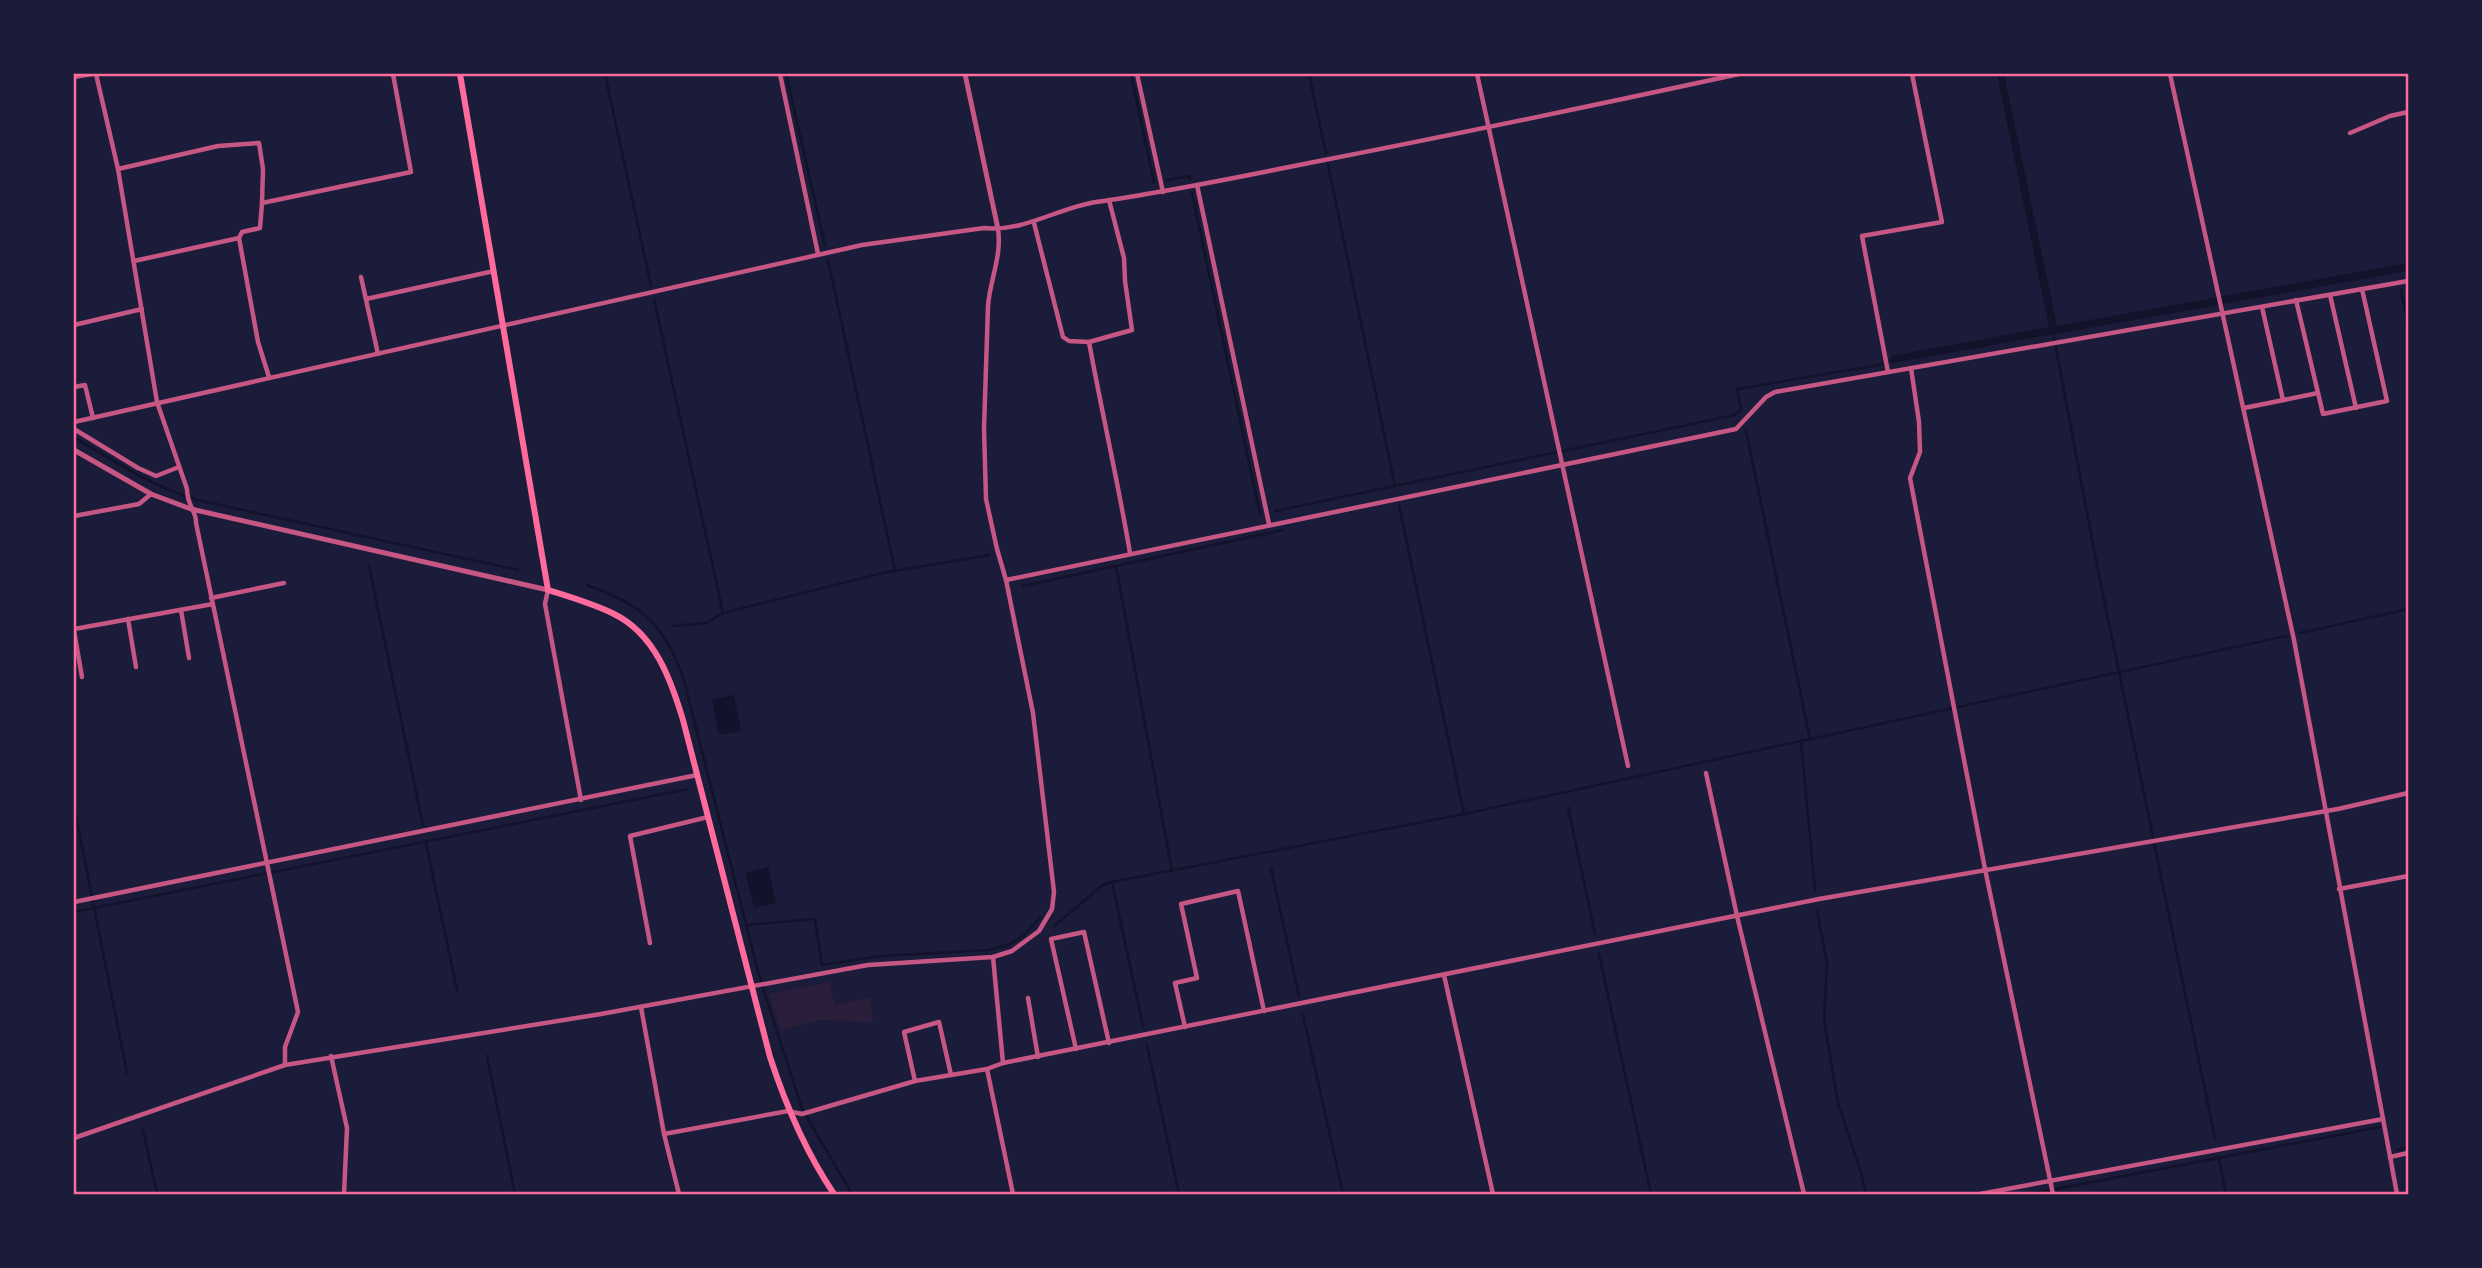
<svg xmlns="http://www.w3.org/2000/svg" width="2482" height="1268" font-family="Jost,sans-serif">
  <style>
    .green { fill: #2a1e3b }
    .water { fill: #12122b }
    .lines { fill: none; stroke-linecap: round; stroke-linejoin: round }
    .stream { stroke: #12122b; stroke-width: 2.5 }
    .minor { stroke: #c65784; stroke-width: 4.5 }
    .tertiary { stroke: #c65784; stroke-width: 5 }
    .secondary { stroke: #ff6b9d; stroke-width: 6 }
    .neatline { fill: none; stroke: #ff6b9d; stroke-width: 2.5 }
  </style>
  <rect width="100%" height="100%" fill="#1b1b3a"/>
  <polygon class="green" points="829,982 835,1005 870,997 873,1022 819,1020 781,1031 769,994"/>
  <g class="water">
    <polygon points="1997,74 2004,74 2057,326 2408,263 2408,271 1892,363 1891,356 2049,327"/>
    <polygon points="734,695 741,731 719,735 712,699"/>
    <polygon points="768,867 776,903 754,908 745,873"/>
  </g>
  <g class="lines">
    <g class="stream">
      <polyline points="605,74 651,286"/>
      <polyline points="786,74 825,245"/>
      <polyline points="1131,74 1154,182"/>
      <polyline points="1309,74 1326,153"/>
      <polyline points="1328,165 1395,486"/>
      <polyline points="1167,180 1189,176 1190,179"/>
      <polyline points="1192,193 1260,514"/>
      <polyline points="828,260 895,571"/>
      <polyline points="2401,290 2408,325"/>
      <polyline points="654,299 723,613"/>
      <polyline points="2053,333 2097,565 2215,1139"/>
      <polyline points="1746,431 1810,739"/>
      <path d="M74,437C113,461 152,486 197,500L518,570"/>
      <polyline points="1399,505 1464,814"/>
      <polyline points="1275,511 1735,415 1741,409 1737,389 1879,365 1892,360"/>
      <polyline points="369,566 423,825"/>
      <polyline points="1116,566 1172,871"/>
      <path d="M587,585C643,606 665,623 684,681L759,975L802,1109L852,1194"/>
      <polyline points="1023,586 1283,530"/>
      <polyline points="672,626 706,623 723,613 883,573 989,555"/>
      <polyline points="2300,633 2408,609"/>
      <polyline points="1801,741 1815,890"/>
      <polyline points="74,806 127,1073"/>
      <polyline points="1568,807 1595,934"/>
      <polyline points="426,843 457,990"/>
      <polyline points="1271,868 1299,996"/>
      <polyline points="1112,882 1143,1026"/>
      <polyline points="1817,911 1827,963 1824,1020 1838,1103 1861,1173 1866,1194"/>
      <polyline points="74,912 688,789"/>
      <polyline points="748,925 815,919 822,965 880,956 989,950 1008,945 1023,936 1040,918"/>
      <polyline points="1054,926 1103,885 1112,882 1464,814 2286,636"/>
      <polyline points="1599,954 1651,1194"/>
      <polyline points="1303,1015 1343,1194"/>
      <polyline points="1147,1045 1179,1194"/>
      <polyline points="487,1056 515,1194"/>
      <polyline points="143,1130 157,1194"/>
      <polyline points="2397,1150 2408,1147"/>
      <polyline points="2219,1158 2226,1194"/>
      <polyline points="2030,1194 2380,1127"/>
    </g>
    <g class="minor">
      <path d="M96,74L118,169L157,402L187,489C187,506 197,512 196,523L298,1012L285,1047V1065L601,1014L868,965L993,957L1012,951L1039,931L1052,909L1054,892L1033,713L1006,580L997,549L986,499L984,429L988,306C990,279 1002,257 998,229"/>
      <polyline points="780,74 818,254"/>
      <polyline points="1137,74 1163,192"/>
      <polyline points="1477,74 1628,766"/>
      <polyline points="2170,74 2294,640 2397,1194"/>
      <polyline points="74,77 92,74"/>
      <polyline points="2350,133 2390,116 2408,112"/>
      <polyline points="118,169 218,146 259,143 263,169 262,203"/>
      <polyline points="1197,185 1269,524"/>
      <path d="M1109,200L1124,258L1125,281L1132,330L1089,342C1102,413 1118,482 1130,553"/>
      <polyline points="1034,223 1063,337 1069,341 1089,342"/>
      <polyline points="239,238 258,342 269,377"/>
      <polyline points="134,261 239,238 242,232 260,228 262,203 411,172 393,74"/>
      <polyline points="361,277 378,354"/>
      <polyline points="2330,295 2356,408"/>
      <polyline points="366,299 494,271"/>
      <polyline points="2296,300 2323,414 2387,401 2362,289"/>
      <polyline points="2262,307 2283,400"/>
      <polyline points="74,325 142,309"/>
      <polyline points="1911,368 1919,422 1920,452 1910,478 1985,869 2053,1194"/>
      <polyline points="1888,372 1862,236 1942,222 1912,74"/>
      <polyline points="74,387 85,385 93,418"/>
      <polyline points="2244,408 2318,393"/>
      <path d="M74,422L862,245L984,228C1025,232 1057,208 1096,202C1168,192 1238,177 1309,163C1453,135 1596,105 1739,74"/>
      <polyline points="74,429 138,468 156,476 179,467"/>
      <polyline points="74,516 139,504 151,494"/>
      <polyline points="1006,580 1736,429 1766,397 1775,392 2408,281"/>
      <polyline points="548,590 545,604 581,800"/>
      <polyline points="211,598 284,583"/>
      <polyline points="181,610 189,658"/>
      <polyline points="128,619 136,667"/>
      <polyline points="74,629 213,604"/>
      <polyline points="74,631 82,677"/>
      <polyline points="1706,773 1737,916 1804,1194"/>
      <polyline points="2339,889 2408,876"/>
      <polyline points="74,902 697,775"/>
      <polyline points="650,943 630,836 708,817"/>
      <polyline points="993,957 1003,1063"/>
      <polyline points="1444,975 1493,1194"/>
      <polyline points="1028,998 1038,1057"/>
      <polyline points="641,1007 664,1134 679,1194"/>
      <polyline points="1185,1027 1175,983 1197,978 1181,904 1238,891 1264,1011"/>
      <polyline points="1076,1049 1051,939 1084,932 1109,1043"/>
      <polyline points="331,1056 347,1128 344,1194"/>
      <polyline points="987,1069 1013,1194"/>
      <polyline points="915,1081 904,1032 939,1022 951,1075"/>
      <polyline points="664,1134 788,1111 802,1114 915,1081 987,1069 1003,1063 1819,899 2338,809 2408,793"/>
      <polyline points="74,1138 285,1065"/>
      <polyline points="2390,1157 2408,1153"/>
      <polyline points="1980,1194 2383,1119"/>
    </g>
    <g class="tertiary">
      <polyline points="965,74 998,229"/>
      <polyline points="74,450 151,494 191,509 548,590"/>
    </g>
    <path class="secondary" d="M460,74L548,590C570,597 594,604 614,614C655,634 671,680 683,720L770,1057C786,1106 805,1151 834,1194"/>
  </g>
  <rect width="2482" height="1268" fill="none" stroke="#1b1b3a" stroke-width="150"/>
  <rect x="75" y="75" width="2332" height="1118" class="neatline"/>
</svg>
